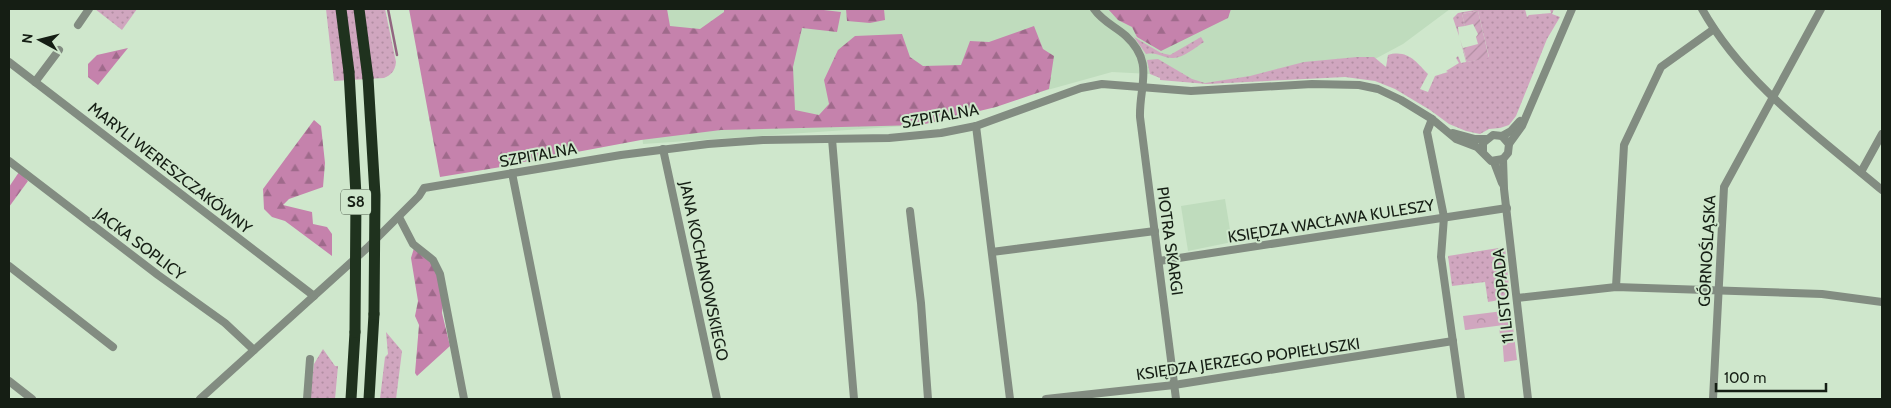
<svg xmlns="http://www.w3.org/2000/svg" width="1891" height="408" font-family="Cabin,sans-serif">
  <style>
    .built { fill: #bfdcbd }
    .grass { fill: url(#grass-dots) }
    .forest { fill: url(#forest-firs) }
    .park { fill: url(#park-crowns) }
    .garden { fill: url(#garden-furrows) }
    .pitch { fill: #d0a6bf }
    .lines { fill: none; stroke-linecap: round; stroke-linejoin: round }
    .stream { stroke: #926681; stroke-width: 2.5 }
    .minor { stroke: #828c81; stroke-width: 8 }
    .highway { stroke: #1f321e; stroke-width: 11 }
    .highway-bridge { stroke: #1f321e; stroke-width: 11 }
    .labels { text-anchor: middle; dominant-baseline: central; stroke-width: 4; stroke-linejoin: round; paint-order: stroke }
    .shield { fill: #cfe7cc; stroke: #4d5a4b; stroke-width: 1 }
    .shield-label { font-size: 15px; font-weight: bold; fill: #151e14 }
    .street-label { font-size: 16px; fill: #151e14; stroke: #cfe7cc }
  </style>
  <defs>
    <pattern id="grass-dots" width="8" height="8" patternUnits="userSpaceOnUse" patternTransform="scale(1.25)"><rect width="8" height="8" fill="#d0a6bf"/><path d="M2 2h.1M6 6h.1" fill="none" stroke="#b28ea3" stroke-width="1.8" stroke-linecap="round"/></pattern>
    <pattern id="forest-firs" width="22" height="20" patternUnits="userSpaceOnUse" patternTransform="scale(1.25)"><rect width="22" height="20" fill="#c582ac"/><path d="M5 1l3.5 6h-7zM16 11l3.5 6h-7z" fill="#9f6a8b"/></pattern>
    <pattern id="park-crowns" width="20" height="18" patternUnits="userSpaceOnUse" patternTransform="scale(1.25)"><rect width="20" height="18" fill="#d0a6bf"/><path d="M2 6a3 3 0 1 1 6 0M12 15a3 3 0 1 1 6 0" fill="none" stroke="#b28ea3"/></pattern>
    <pattern id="garden-furrows" width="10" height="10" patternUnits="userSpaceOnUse" patternTransform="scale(1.25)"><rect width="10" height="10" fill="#d0a6bf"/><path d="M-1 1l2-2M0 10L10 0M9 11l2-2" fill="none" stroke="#b28ea3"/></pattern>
  </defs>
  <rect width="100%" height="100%" fill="#cfe7cc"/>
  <g class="built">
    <polygon points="631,9 1450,9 1403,44 1347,74 1207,84 1151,74 1112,72 921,125 643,144"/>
    <polygon points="1225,199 1232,242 1188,251 1181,206"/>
  </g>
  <g class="grass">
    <polygon points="95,9 137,9 122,30"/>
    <path d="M326,9H385L396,62C395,71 391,75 384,78L334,81Z"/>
    <path d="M1480,9H1525L1527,17L1529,15L1551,13L1550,9H1554L1552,14L1560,17L1547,39L1516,116L1509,125L1500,128L1489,129L1480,134L1466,131L1449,124L1430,110L1395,89L1375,81L1345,77L1207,84L1160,80V78L1150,74L1147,60L1158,59L1192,79L1205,83L1250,76L1304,62L1357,57H1374L1386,67L1388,55C1408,49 1417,63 1428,74L1420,89L1428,92L1435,76L1448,72L1446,71L1459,63L1456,58L1458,56L1461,63L1466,62L1460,39L1467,62L1489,57L1478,11L1462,14L1465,26L1458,27L1459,36L1453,18L1458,13Z"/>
    <path d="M1134,37L1161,53L1170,55L1201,37L1204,42C1196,47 1182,59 1172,58C1162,58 1159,52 1146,54Z"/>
    <polygon points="1505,247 1510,298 1488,302 1485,282 1452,286 1448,256"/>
    <polygon points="386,332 402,351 396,399 380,399 385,357 388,354"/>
    <polygon points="323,349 335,366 338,366 335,399 310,399 314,364"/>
  </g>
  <g class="forest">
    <polygon points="409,9 667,9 670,26 700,29 724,12 724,9 815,9 841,12 837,32 802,28 793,67 795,110 819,115 829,104 824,80 838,50 855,36 902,34 910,57 923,66 961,65 970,41 989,42 1034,26 1043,49 1054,56 1049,89 996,107 921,125 721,130 641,140 518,163 517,159 507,160 507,166 440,177"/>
    <polygon points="846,9 884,9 885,20 870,23 847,21"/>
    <polygon points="1108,9 1231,9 1228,18 1161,51 1137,37 1132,27 1118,20"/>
    <polygon points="128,48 98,85 88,77 88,64 97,55"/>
    <polygon points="314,120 321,126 325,163 323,187 289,199 283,205 312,212 313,224 327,227 332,234 332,256 285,221 272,217 264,209 263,189"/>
    <polygon points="19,172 28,181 9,207 9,187"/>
    <polygon points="414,248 433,265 437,275 443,303 442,313 450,346 417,376 415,373 419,325 415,316 418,301 411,258"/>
  </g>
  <polygon class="park" points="1503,311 1504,325 1465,330 1463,316"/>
  <polygon class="garden" points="1478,11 1489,58 1467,62 1463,48 1478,44 1476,37 1478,34 1473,24 1465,26 1462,14"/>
  <polygon class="pitch" points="1511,310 1517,360 1504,362 1502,335 1500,335 1499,326 1504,325 1503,311"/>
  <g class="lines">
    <polyline class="stream" points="388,9 397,55"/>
    <g class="minor">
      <path d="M1094,9C1103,22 1115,26 1126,36C1155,63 1139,85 1140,117L1176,399"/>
      <path d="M1702,9C1744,84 1818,136 1882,190"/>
      <polyline points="78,25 89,9"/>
      <polyline points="9,62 314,296"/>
      <polyline points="35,82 59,50"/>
      <polyline points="1432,119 1427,132 1444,217 1441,257 1461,399"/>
      <polyline points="976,126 1010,399"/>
      <polyline points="1453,133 1475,139 1486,139"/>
      <polyline points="1502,136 1511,131 1520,121"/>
      <polyline points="832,139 854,399"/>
      <polyline points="1509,144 1522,126 1572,9"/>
      <polyline points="663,149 717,399"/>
      <polyline points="1503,159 1504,189 1528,399"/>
      <polyline points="9,161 158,275 225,323 254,350"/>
      <polyline points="1494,162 1502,183"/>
      <polyline points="1861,172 1882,134"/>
      <polyline points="512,173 557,399"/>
      <polyline points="910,211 921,303 928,399"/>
      <polyline points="399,217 413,244 433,260 440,274 464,399"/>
      <polyline points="992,252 1155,231"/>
      <polyline points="1159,261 1507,208"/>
      <polyline points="9,266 113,347"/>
      <polyline points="1616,287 1624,145 1661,67 1714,29"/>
      <polyline points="1517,298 1616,287 1822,294 1882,302"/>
      <polyline points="9,381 32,399"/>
      <polyline points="200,399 367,248 419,196 424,188 621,155 708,144 763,140 889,138 941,133 976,126 1081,88 1102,84 1191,91 1312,84 1359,85 1378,89 1401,100 1432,119 1456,139 1477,147 1491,161 1503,159 1508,153 1509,144 1502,136 1493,135 1483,143 1483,152"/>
      <polyline points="307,399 310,359"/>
      <polyline points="1046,399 1174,385 1453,341"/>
      <polyline points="1713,399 1724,187 1821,9"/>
    </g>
    <g class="highway">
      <polyline points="341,9 349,72"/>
      <polyline points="359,9 368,78"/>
      <polyline points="351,399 355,332"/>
      <polyline points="369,399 374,314"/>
    </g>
    <g class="highway-bridge">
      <polyline points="349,72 356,195 355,332"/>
      <polyline points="368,78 375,195 374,314"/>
    </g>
  </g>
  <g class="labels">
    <rect class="shield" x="341" y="189.5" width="30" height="25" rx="4"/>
    <g class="shield-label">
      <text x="356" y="202">S8</text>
    </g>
    <g class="street-label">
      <text transform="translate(940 116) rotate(-10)">SZPITALNA</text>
      <text transform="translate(538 155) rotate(-10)">SZPITALNA</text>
      <text transform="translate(170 168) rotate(38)">MARYLI WERESZCZAKÓWNY</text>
      <text transform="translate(1331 221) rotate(-9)">KSIĘDZA WACŁAWA KULESZY</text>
      <text transform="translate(1170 241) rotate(82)">PIOTRA SKARGI</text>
      <text transform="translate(140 244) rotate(37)">JACKA SOPLICY</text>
      <text transform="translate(1707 251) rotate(-87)">GÓRNOŚLĄSKA</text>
      <text transform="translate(704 271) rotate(78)">JANA KOCHANOWSKIEGO</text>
      <text transform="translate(1503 296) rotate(-96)">11 LISTOPADA</text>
      <text transform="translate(1248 359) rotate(-8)">KSIĘDZA JERZEGO POPIEŁUSZKI</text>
    </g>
  </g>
  <rect width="1891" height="408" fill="none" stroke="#151e14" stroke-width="20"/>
  <g transform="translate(40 40) rotate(277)" stroke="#cfe7cc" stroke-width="4" paint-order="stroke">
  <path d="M0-4L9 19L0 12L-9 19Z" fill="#151e14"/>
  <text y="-8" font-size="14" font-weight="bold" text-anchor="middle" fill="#151e14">N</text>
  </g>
  <path d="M1716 383v8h110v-8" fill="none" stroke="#151e14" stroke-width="2.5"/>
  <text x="1724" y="383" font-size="15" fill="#151e14" stroke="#cfe7cc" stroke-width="4" paint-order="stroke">100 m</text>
</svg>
